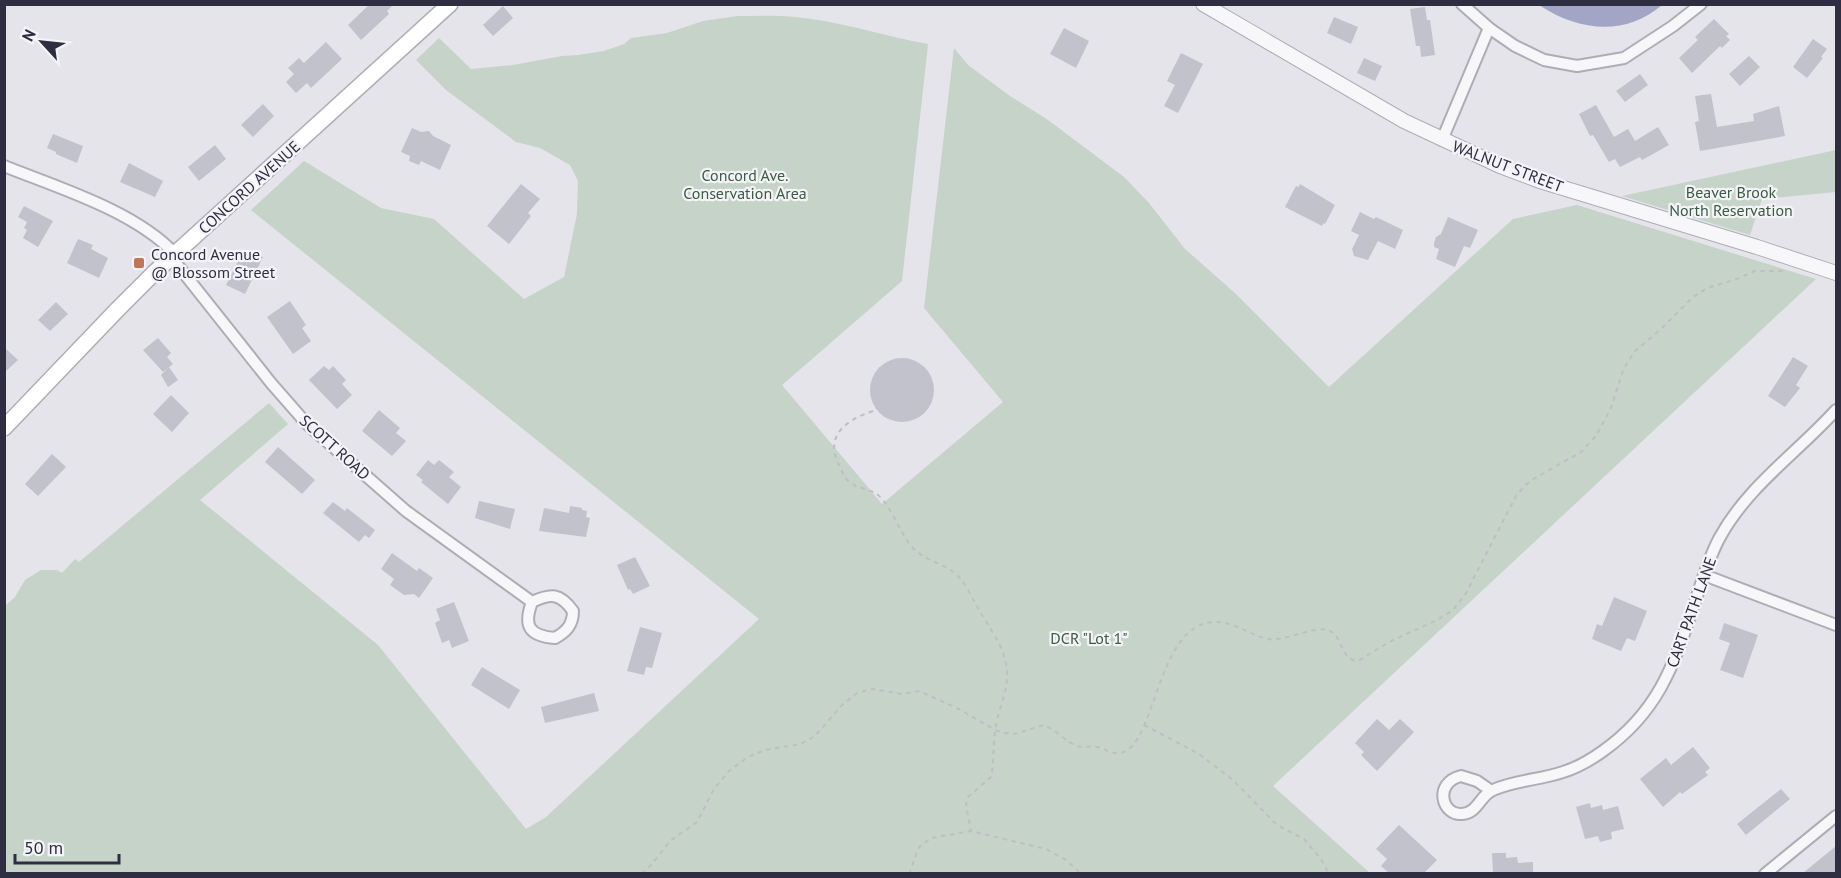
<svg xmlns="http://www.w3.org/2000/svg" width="1841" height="878" font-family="'PT Sans',sans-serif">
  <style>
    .green { fill: #c6d3c8 }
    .water { fill: #a3a5c6 }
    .building { fill: #c2c2cd }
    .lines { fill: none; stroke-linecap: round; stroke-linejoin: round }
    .minor-casing { stroke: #aeadb7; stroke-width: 14 }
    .tertiary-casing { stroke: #aeadb7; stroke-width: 16 }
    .secondary-casing { stroke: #aeadb7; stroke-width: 18 }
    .path { stroke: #bfbec5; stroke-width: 2; stroke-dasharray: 4.5 4.5; stroke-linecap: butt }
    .minor { stroke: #f7f6f9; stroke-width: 10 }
    .tertiary { stroke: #f7f6f9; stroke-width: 14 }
    .secondary { stroke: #fff; stroke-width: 15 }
    .poi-dot { fill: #c17557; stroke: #f4f4f8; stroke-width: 2 }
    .labels { text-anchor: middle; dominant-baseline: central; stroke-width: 4.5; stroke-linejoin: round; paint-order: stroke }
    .street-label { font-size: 16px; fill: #2f2d41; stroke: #f4f4f8 }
    .park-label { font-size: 16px; fill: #3c5b44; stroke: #f4f4f8 }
    .poi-label { font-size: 16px; fill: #2f2d41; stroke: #f4f4f8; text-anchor: start }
  </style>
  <rect width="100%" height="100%" fill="#e4e4ea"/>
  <g class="green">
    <path d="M738,16C757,16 776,15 795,17C840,21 883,36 928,44L902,281L782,385L882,504L1003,402L924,308L954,48L968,65L1010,96L1048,120L1124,177L1149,203L1185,249L1236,294L1329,387L1513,219L1577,205L1816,279L1273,786L1370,873H5V606L15,597L25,580L41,570H57L62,573L75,559L79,562L269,403L288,424L200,500L378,645L526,829L546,817L759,619L251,210L304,161L381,208L434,219L524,299L564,277L577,214L578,181L570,165L540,148L516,142L446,90L416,60L439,38L471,69L513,65L562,56L578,55L604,51L624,44L631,38L667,33L703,21Z"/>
    <polygon points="1836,150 1836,192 1762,199 1750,235 1622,196"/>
  </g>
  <path class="water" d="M1539,5H1662C1625,37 1578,31 1539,5Z"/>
  <g class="building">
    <polygon points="370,4 394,4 387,11 389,14 361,40 348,25"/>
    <polygon points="503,6 513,18 493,36 483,25"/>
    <polygon points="1425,7 1427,20 1430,20 1435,55 1421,57 1420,46 1416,46 1410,9"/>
    <polygon points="1334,17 1358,27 1351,44 1327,33"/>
    <polygon points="1714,19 1729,34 1726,36 1730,40 1722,48 1720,46 1692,73 1679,58 1698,40 1695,37"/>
    <polygon points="1064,28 1089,41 1076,68 1050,54"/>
    <polygon points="1813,39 1827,49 1821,57 1823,58 1807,78 1793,67"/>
    <polygon points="326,42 342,59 311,88 307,83 296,93 286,82 294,74 288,68 299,58 304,63"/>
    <polygon points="1181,53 1203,64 1178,113 1164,106 1175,85 1167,81"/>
    <polygon points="1749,56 1760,67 1740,86 1729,74"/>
    <polygon points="1364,58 1382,66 1375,81 1357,73"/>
    <polygon points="1640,74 1648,85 1625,102 1616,91"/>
    <polygon points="1711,94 1717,127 1754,121 1753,114 1779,106 1785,136 1700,151 1695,122 1699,121 1695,96"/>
    <polygon points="263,104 274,116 253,137 241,125"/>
    <polygon points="1596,105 1614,137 1628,129 1635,141 1658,127 1669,145 1642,160 1640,157 1620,167 1615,159 1609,162 1593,135 1590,136 1579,114"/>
    <polygon points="412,128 421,132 429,131 433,136 451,145 440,170 421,161 419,165 409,161 410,156 401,152"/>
    <polygon points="53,134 83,146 77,163 56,154 56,152 47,148"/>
    <polygon points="215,145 226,159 199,181 188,167"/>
    <polygon points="129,163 163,181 155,197 120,182"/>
    <polygon points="521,184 540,199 528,213 531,216 509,244 487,226"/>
    <polygon points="1300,184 1335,205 1325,224 1323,223 1322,226 1285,207 1296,186 1299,187"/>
    <polygon points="24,206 53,221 38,247 23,238 27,230 24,228 27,222 18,217"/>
    <polygon points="1360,212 1374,219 1376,217 1403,230 1395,249 1378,241 1368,260 1354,256 1352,249 1359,235 1351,231"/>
    <polygon points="1448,217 1478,230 1470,248 1464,246 1455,267 1436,259 1439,249 1434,247 1434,243 1436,237 1441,234"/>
    <polygon points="78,239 93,245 91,249 108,258 99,278 67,263"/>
    <polygon points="249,250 263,257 245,294 226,285 241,255 245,257"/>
    <polygon points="290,301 306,325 302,328 311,341 293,354 267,317"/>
    <polygon points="56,302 68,314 50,331 38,320"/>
    <polygon points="158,338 171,353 167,357 173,364 169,367 178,380 168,387 161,375 169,367 163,372 143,350"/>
    <polygon points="4,347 18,360 4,373"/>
    <polygon points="1793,357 1808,366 1796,385 1800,388 1785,407 1768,396"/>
    <circle cx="902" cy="390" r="32"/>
    <polygon points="324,366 329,370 333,366 346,380 342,384 352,395 337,409 309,380"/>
    <polygon points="171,395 189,413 172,432 153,414"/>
    <polygon points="379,410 400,428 396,433 406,441 392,456 362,431"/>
    <polygon points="278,447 315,480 302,494 265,462"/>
    <polygon points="52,454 66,467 38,496 25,484"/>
    <polygon points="428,460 434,465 439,460 454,472 449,477 461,487 448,504 421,482 423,480 416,475"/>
    <polygon points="479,501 515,509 510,529 475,518"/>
    <polygon points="333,502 345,511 347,508 375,530 369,538 365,535 359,542 323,513"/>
    <polygon points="570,506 582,508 582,510 587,511 586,517 590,518 586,537 539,531 544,508 569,513"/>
    <polygon points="392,553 417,571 419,568 433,578 419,598 414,594 404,595 390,585 394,579 381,569"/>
    <polygon points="635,557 650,586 633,594 630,589 628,590 617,565"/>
    <polygon points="1614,597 1647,611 1635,641 1627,638 1621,651 1592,639 1597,624 1602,626"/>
    <polygon points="454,602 469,641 452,648 449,640 442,643 435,623 440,620 436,609"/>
    <polygon points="1724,623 1758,635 1743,678 1720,670 1730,643 1719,639"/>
    <polygon points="640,627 662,633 652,668 646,667 644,675 627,671"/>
    <polygon points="482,667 520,690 509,709 471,685"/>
    <polygon points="594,693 599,711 545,723 541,707"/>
    <polygon points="1377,719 1389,730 1400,719 1414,732 1377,771 1361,755 1364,752 1355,743"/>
    <polygon points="1693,747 1710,768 1705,772 1708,775 1682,794 1680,792 1663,807 1640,779 1666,758 1671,765"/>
    <polygon points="1781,789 1790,799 1746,835 1737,824"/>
    <polygon points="1590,803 1591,808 1602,805 1603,810 1618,806 1624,829 1611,832 1612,839 1600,842 1598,836 1585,839 1576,807"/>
    <polygon points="1399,825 1437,860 1424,873 1389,873 1381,866 1387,859 1376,849"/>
    <polygon points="1836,846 1836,873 1803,873"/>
    <polygon points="1492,853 1506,853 1506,858 1517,857 1518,863 1533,862 1533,873 1493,873"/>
  </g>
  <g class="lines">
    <defs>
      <g id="minor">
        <polyline points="1462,4 1489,28 1515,46 1544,60 1577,66 1624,58 1673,26 1701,4"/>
        <polyline points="1442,140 1489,28"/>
        <path d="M4,166C59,188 135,211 175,254"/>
        <path d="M171,257L271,383L306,423L406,511L532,602C523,626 529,636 555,638C566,632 573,625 573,611C560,593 551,593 532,602"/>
        <polyline points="1704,575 1836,625"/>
        <path d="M1490,790L1477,781L1461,776C1433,783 1442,816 1462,814C1478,813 1480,795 1493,790C1515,780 1540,780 1563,772C1576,768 1592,759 1603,751C1662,709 1675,660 1697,596C1704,575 1710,555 1720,537C1748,486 1798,452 1836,410"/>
        <polyline points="1765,874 1836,816"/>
      </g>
      <polyline id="tertiary" points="1203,4 1404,121 1500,166 1540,181 1757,247 1836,273"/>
      <polyline id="secondary" points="4,428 117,310 154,273 450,4"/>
    </defs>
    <use href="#minor" class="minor-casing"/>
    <use href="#tertiary" class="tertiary-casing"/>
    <use href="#secondary" class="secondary-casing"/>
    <g class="path">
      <path d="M873,411C846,420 823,436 840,467C842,472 845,478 849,482C858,489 869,488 878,495C892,507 900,534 913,548C926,562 946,563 959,577C967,586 972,598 978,608C985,621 995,634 1001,648C1016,684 999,699 995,732C993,747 994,762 991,777L968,797L966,805L971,831"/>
      <polyline points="1144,725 1199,754 1233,780 1277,825 1304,839 1321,859 1329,874"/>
      <path d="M642,874L652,864L670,841L697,822L714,789L729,771L748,757L765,750L801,744L815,736L843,704L857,693L872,689L902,694L919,691L959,709L995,730L1005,733L1014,734L1044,725C1056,730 1064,740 1075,745C1082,749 1090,745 1097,747C1104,748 1111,754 1119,753C1157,750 1155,621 1216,622C1235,622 1250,635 1267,639C1286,642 1316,624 1330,631C1342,637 1339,654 1355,661L1360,660L1389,642L1435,621L1452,611L1465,595L1517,494L1530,481L1581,452L1596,436L1611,408L1623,370L1634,352L1662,328L1693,297L1707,288L1737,279L1755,271H1783"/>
      <polyline points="909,874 919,847 931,838 971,831 1046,849 1066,860 1081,874"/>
    </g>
    <use href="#minor" class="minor"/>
    <use href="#tertiary" class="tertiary"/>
    <use href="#secondary" class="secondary"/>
  </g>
  <rect class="poi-dot" x="133" y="257" width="12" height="12" rx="3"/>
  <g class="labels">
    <g class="street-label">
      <text transform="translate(1508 166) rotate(21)">WALNUT STREET</text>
      <text transform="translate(249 187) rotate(-42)">CONCORD AVENUE</text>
      <text transform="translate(335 447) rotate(42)">SCOTT ROAD</text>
      <text transform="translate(1691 612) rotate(-70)">CART PATH LANE</text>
    </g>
    <g class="park-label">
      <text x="745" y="175">Concord Ave.<tspan x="745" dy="18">Conservation Area</tspan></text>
      <text x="1731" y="192">Beaver Brook<tspan x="1731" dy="18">North Reservation</tspan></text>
      <text x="1089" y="638">DCR "Lot 1"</text>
    </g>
    <g class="poi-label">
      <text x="151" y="254">Concord Avenue<tspan x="151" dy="18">@ Blossom Street</tspan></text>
    </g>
  </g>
  <rect width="1841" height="878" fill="none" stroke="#2f2d41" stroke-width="12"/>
  <g transform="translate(42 42) rotate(297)" stroke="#f4f4f8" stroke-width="4.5" paint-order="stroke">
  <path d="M0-4.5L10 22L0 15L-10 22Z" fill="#2f2d41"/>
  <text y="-9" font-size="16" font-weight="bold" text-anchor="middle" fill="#2f2d41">N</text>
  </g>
  <path d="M15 854v9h104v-9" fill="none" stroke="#2f2d41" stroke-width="3"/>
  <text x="24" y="854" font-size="18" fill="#2f2d41" stroke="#f4f4f8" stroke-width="4.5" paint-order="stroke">50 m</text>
</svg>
